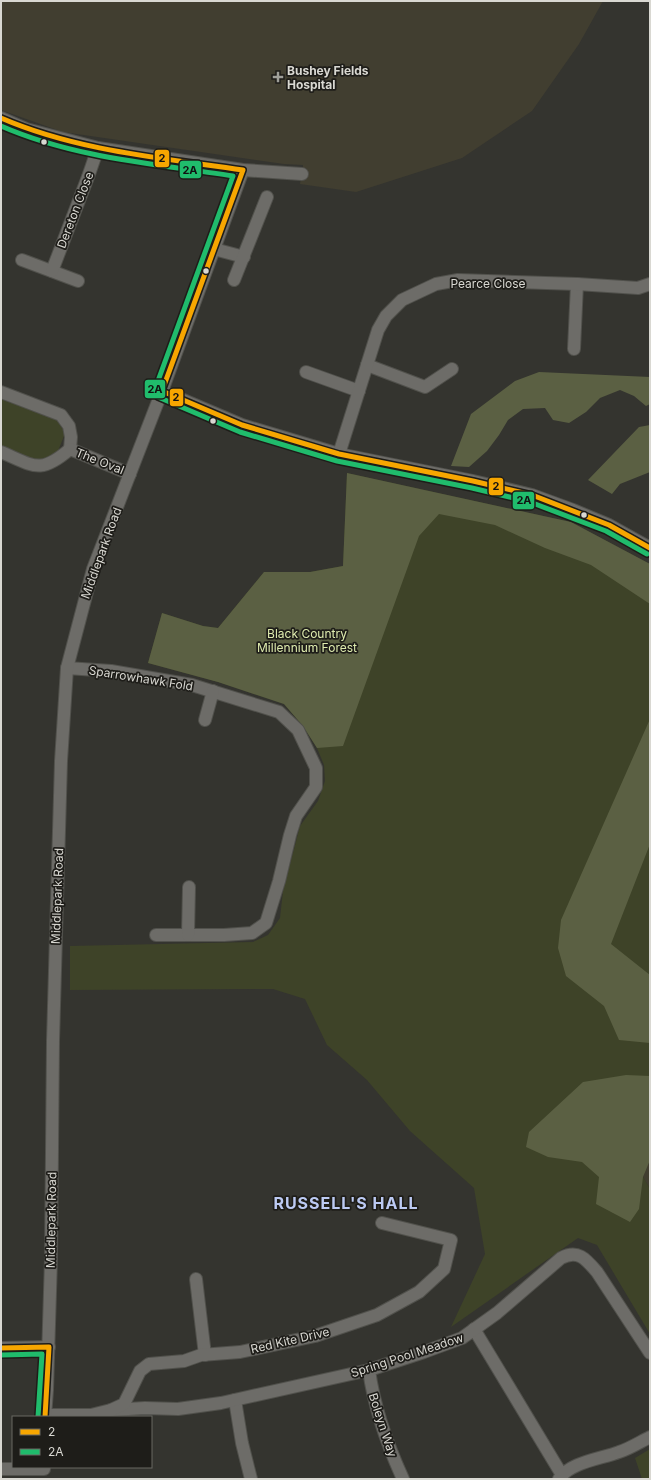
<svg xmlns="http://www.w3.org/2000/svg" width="651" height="1480" font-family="Inter,sans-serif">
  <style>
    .built { fill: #413e30 }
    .green { fill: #3e4328 }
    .forest { fill: #5b6043 }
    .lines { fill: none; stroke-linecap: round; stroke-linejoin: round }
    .street-casing { stroke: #51514c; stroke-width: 14 }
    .street { stroke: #6d6c68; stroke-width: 12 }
    .bus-1-casing { stroke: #1e1d19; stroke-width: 8 }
    .bus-2-casing { stroke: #1e1d19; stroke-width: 8 }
    .bus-1 { stroke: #f7a600; stroke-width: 5 }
    .bus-2 { stroke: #20bc6c; stroke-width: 5 }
    .poi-dot { fill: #9f9f99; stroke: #1e1d19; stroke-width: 1.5 }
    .bus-dot { fill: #d9d8d2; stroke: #1e1d19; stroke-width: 1.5 }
    .labels { text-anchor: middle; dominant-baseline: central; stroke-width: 3.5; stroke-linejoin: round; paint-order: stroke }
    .poi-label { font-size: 12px; font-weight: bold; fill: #d9d8d2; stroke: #1e1d19; text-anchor: start }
    .street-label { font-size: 12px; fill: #d9d8d2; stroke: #1e1d19 }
    .park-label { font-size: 12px; fill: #deebae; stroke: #1e1d19 }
    .district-label { font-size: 16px; font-weight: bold; letter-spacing: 1px; fill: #bccaf3; stroke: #1e1d19 }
    .line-badge { stroke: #1e1d19; stroke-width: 1.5 }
    .pale-badge-label { font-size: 11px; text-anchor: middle; font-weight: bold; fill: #111 }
  </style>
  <rect width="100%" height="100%" fill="#34342f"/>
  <g class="built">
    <polygon points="1,1 603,1 579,44 532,111 462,158 356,192 300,184 303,165 284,164 63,132 1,110"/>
    <polygon points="650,1140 650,1189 643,1177"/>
  </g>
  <g class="green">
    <polygon points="1,399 56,419 64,431 64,436 58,451 44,460 34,459 1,446"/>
    <polygon points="347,473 571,522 650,564 650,1140 628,1150 650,1189 650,1334 597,1245 578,1238 451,1327 485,1254 474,1188 410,1131 367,1080 327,1045 305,999 273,989 70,990 70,946 253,942 268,935 280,918 283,891 300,826 318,801 325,781 324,765 317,748 303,726 284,704 218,682 148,663 162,613 203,626 218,628 264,572 310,572 343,566"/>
    <polygon points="650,1449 650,1479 642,1479 635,1458"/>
  </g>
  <g class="forest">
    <polygon points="539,372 650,377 650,404 646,406 634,396 620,390 600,398 586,412 569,423 553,420 545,408 523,409 508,420 499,435 487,451 469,467 451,466 471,414 515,381"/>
    <polygon points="650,425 650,472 620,484 612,494 588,480 639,427"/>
    <polygon points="347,473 571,522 650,564 650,604 591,565 545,548 495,525 439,514 419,536 343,746 317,748 303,726 284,704 218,682 148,663 162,613 203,626 218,628 264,572 310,572 343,566"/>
    <polygon points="650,719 650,844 611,944 650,975 650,1043 619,1040 604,1006 566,976 558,948 561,920"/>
    <polygon points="626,1075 650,1076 650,1160 643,1177 639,1209 630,1222 596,1204 599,1177 582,1162 548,1157 526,1147 529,1132 583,1082"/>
  </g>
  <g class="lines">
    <defs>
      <g id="street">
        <polyline points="1,118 26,129 98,148 243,170 302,174"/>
        <polyline points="214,249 244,257"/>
        <polyline points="22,260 78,281"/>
        <polyline points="52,271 88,177 98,148"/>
        <polyline points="234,280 267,197"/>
        <polyline points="574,349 577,284"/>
        <polyline points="367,365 425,387 452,369"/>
        <polyline points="306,372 359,391"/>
        <polyline points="162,391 242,425 339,454 473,481 532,495 573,510 609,525 650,548"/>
        <polyline points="1,392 61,415 69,426 71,437 70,449"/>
        <path d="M1,452C34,466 40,475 70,449L130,474"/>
        <polyline points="339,454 378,330 386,316 402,300 436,284 458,280 577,284 638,288 650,284"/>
        <polyline points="67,668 111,671 192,685 279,712 298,730 316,768 316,787 296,816 290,835 279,881 266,923 252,933 224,935 156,935"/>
        <polyline points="205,720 213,691"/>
        <polyline points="188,935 189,887"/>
        <polyline points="196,1279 205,1355"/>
        <polyline points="474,1329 562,1475"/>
        <polyline points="1,1348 49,1347"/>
        <path d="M369,1370C374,1407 387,1444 403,1479"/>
        <polyline points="235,1400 242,1443 251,1479"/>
        <path d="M111,1410L145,1408L178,1409L221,1403L369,1370L424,1352L462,1338L497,1313L561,1258C578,1249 586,1259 597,1272L650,1353"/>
        <polyline points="45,1415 91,1415 111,1410 124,1404 140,1371 149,1364 184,1361 201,1355 240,1352 315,1336 377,1315 419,1292 444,1269 451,1240 382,1223"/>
        <polyline points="45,1417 47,1390 51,1259 53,1041 61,761 67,668 93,569 162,391 243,170"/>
        <polyline points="1,1469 44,1469"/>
        <path d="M559,1479C570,1462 601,1459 619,1452C629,1449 640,1442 650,1437"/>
      </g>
    </defs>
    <use href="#street" class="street-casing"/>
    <use href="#street" class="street"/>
    <defs>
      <g id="bus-1">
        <path d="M1,118C77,151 162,158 243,170L162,391L242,425L339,454L473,481L532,495L609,525L650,548"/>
        <polyline points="1,1348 49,1347 45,1417"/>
      </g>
      <g id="bus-2">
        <path d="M1,126C74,158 156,164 233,176L155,389V393L158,397L240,432L337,461L472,488L530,502L606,531L647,554"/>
        <polyline points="1,1355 42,1354 38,1417"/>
      </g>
    </defs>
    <use href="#bus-1" class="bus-1-casing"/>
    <use href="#bus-2" class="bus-2-casing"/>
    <use href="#bus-1" class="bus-1"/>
    <use href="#bus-2" class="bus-2"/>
  </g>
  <path class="poi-dot" d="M276 71h4v4h4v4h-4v4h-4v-4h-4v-4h4z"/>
  <g class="bus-dot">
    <circle cx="44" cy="142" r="3.5"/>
    <circle cx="206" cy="271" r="3.5"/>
    <circle cx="213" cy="421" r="3.5"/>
    <circle cx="584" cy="515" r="3.5"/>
  </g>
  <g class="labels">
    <g class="poi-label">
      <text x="287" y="70">Bushey Fields<tspan x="287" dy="14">Hospital</tspan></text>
    </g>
    <g class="street-label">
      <text transform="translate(75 210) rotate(-69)">Dereton Close</text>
      <text x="488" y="283">Pearce Close</text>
      <text transform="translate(100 461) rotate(22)">The Oval</text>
      <text transform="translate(101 553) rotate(-70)">Middlepark Road</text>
      <text transform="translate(141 678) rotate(9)">Sparrowhawk Fold</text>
      <text transform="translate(57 896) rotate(-88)">Middlepark Road</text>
      <text transform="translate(51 1220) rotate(-89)">Middlepark Road</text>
      <text transform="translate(290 1340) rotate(-13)">Red Kite Drive</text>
      <text transform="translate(407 1355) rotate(-18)">Spring Pool Meadow</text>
      <text transform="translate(383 1425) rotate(72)">Boleyn Way</text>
    </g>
    <g class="park-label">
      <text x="307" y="633">Black Country<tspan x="307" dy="14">Millennium Forest</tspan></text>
    </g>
    <g class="district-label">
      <text x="346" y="1203">RUSSELL'S HALL</text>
    </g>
  </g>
  <g class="line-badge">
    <rect x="154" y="149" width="16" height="19" rx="4" fill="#f7a600"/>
    <rect x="179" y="160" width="23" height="19" rx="4" fill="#20bc6c"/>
    <rect x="144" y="379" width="22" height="20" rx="4" fill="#20bc6c"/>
    <rect x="169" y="388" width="15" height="19" rx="4" fill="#f7a600"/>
    <rect x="488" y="477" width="16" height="19" rx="4" fill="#f7a600"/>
    <rect x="512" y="491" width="23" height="19" rx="4" fill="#20bc6c"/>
  </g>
  <g class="pale-badge-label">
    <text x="162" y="162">2</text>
    <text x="190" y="174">2A</text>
    <text x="155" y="393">2A</text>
    <text x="176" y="401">2</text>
    <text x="496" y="490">2</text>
    <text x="524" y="504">2A</text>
  </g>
  <rect width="651" height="1480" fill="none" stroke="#d9d8d2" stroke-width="4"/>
  <rect x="12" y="1416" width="140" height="52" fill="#1e1d19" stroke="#696863"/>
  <rect x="20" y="1429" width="20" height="6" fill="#f7a600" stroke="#696863"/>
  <text x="48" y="1436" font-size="12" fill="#d9d8d2">2</text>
  <rect x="20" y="1449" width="20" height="6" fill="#20bc6c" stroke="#696863"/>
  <text x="48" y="1456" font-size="12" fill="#d9d8d2">2A</text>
</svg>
